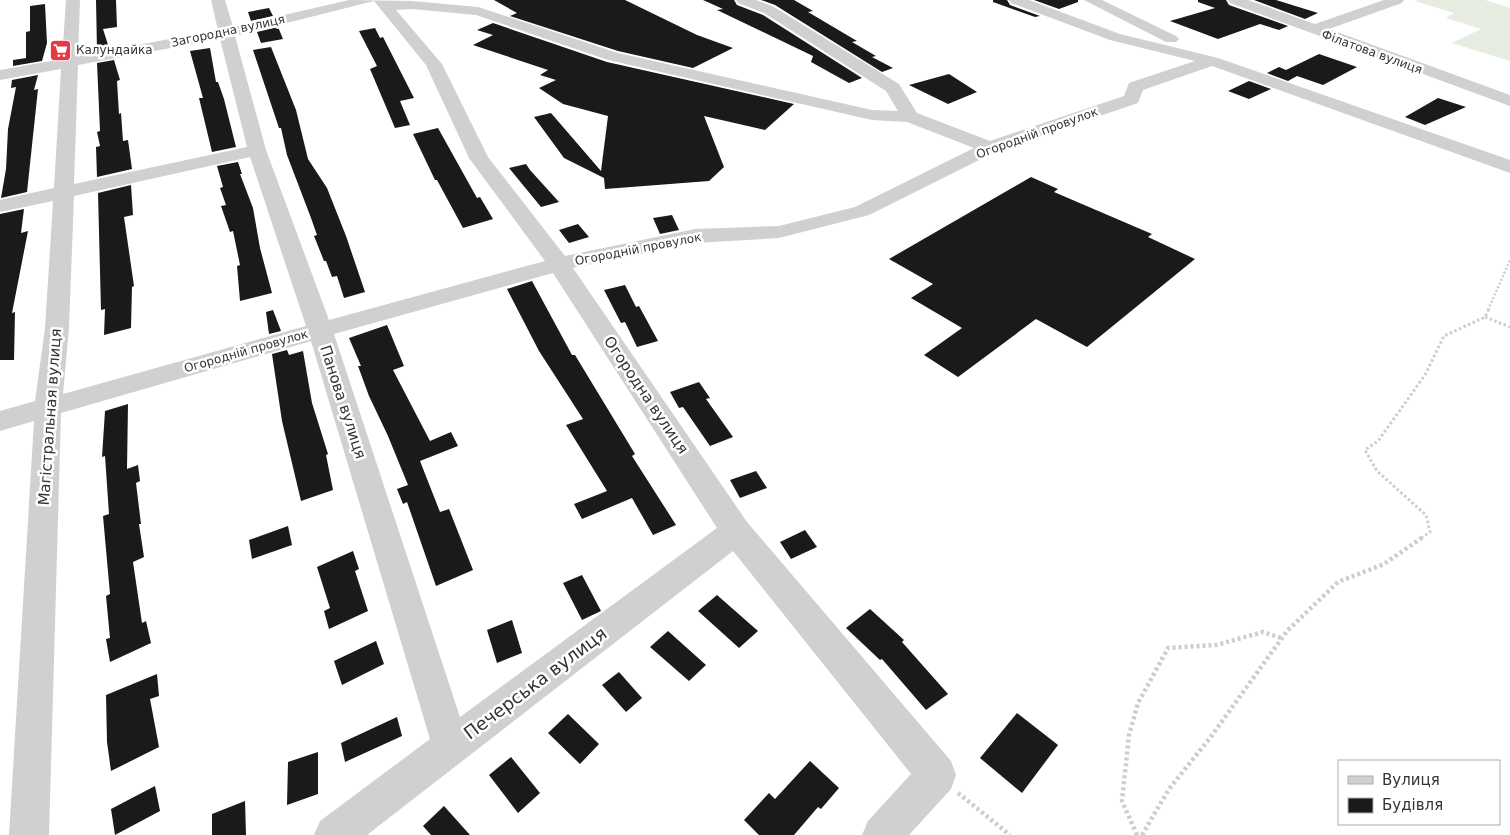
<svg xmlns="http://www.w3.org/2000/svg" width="1510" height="835" font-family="'DejaVu Sans',sans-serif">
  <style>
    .green { fill: #e6ecdf }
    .building { fill: #1a1a1a }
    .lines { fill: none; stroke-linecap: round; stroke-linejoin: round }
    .path-far2 { stroke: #cdcdcd; stroke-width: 2.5; stroke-dasharray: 2 2; stroke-linecap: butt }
    .path-far1 { stroke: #cdcdcd; stroke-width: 3; stroke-dasharray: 2.5 2.5; stroke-linecap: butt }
    .path { stroke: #cdcdcd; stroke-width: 4.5; stroke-dasharray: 3 3; stroke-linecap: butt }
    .minor { fill: #d0d0d0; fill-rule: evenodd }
    .labels { text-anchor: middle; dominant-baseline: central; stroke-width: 5; stroke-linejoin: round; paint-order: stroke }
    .far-street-label { font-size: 12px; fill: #333; stroke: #fff }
    .far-poi-label { font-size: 12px; fill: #333; stroke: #fff; text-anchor: start }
    .street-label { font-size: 15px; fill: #333; stroke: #fff }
    .near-street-label { font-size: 18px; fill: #333; stroke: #fff }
  </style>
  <rect width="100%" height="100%" fill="#fff"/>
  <polygon class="green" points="1419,0 1485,0 1510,8 1510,61 1452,43 1481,29 1446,18 1454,13 1415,1"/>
  <g class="building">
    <polygon points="96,0 116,0 117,27 103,29 109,48 97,51"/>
    <polygon points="494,0 625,0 697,35 733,48 693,68 618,51 510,16 517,13"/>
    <polygon points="703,0 734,0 737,5 763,15 862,78 849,83 811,62 813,56 717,10 723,9"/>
    <polygon points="761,0 794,0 813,11 808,12 857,41 852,42 876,56 872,57 893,68 882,72 775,5"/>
    <polygon points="993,0 1007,0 1010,5 1040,16 1035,17 993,2"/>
    <polygon points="1034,0 1078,0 1078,2 1059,9"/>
    <polygon points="1198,0 1226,0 1229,5 1288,26 1279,30 1260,24 1218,39 1170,21 1215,8 1198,2"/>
    <polygon points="1254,0 1276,0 1318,13 1305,19"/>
    <polygon points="45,4 47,43 42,61 13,66 13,60 26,58 26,32 30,31 30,6"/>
    <polygon points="269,8 273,16 251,21 248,12"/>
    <polygon points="493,23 607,62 794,104 765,130 704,116 724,167 709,181 605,189 604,178 564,158 534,117 551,113 601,171 608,116 563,104 539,88 556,80 540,75 548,70 473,45 493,35 477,30"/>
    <polygon points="278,27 283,39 261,43 257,32"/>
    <polygon points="375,28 380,38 383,37 414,98 400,101 410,125 395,128 370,69 377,66 359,31"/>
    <polygon points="271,47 296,110 308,159 327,188 346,236 365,292 344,298 337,276 332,277 326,261 324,261 314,236 317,235 311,218 287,155 281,128 279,128 253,50"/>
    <polygon points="210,48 216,82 218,82 224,99 236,147 212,152 199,98 203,98 190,51"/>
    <polygon points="1319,54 1357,67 1323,85 1297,76 1288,81 1267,73 1279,67 1286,70"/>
    <polygon points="114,60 120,80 117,81 119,114 121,113 123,141 128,140 132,169 97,177 96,147 100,146 97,132 100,131 97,63"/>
    <polygon points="949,74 977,92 948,104 909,85"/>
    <polygon points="38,75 34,90 38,89 27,192 1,198 6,169 8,129 16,87 11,88 12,80"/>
    <polygon points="1249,81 1271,89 1249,99 1228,91"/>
    <polygon points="1438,98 1466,107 1425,125 1405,117"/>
    <polygon points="438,128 477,198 480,197 493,219 463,228 437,180 435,180 413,134"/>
    <polygon points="238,162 242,174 240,174 253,208 260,248 272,293 240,301 237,266 240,265 233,231 230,232 221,206 226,205 220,188 223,187 217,166"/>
    <polygon points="526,164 530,170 559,202 541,207 509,168"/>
    <polygon points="1031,177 1058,189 1054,192 1152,234 1148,237 1195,259 1087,347 1036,319 958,377 924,355 962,328 911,298 933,284 889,259"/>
    <polygon points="131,185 133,215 124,217 134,286 132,287 131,328 104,335 105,309 101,310 98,193"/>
    <polygon points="24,209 21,233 28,231 12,313 15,312 14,360 0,360 0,214"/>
    <polygon points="672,215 679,230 660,234 653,218"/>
    <polygon points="578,224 589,237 569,243 559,230"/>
    <polygon points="532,281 572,355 575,355 635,454 632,456 676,525 653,535 632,498 582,519 574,504 607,491 566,425 583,419 539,351 507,289"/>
    <polygon points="625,285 636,307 639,306 658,341 637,347 625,322 621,323 604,290"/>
    <polygon points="273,310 281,331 269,334 266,312"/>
    <polygon points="387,325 404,366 393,370 430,441 451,432 458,446 420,461 440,512 449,509 473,570 436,586 407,502 403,504 397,489 408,485 388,436 369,396 358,366 361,366 349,338"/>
    <polygon points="287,350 289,355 303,351 312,403 328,454 326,455 333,490 301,501 282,421 272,354"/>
    <polygon points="699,382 710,398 706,399 733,437 710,446 683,407 679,408 670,392"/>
    <polygon points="128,404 127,469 138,465 140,481 136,483 141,524 139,524 144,557 133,562 142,623 146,621 151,643 110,662 106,639 110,638 106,596 110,594 103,516 109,514 105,456 102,457 105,411"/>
    <polygon points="756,471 767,488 740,498 730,480"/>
    <polygon points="288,526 292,545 252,559 249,540"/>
    <polygon points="805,530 817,547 791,559 780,542"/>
    <polygon points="353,551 359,569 355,571 368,611 329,629 324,611 330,608 317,567"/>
    <polygon points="582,575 601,611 582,620 563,583"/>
    <polygon points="717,595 758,631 739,648 698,611"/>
    <polygon points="870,609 904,640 902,642 948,694 926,710 882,659 880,660 846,628"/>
    <polygon points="512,620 522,653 497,663 487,630"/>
    <polygon points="668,631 706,665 689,681 650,647"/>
    <polygon points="376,641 384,664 342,685 334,661"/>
    <polygon points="619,672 642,698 626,712 602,685"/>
    <polygon points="157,674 159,696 150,699 159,747 111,771 107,742 106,695"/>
    <polygon points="1017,713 1058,745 1022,793 980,758"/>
    <polygon points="568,714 599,744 580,764 548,733"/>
    <polygon points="397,717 402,736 345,762 341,743"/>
    <polygon points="318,752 318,794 287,805 288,762"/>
    <polygon points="511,757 540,793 518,813 489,775"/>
    <polygon points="810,761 839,788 821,809 818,807 794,835 759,835 744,820 769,793 775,799"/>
    <polygon points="155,786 160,811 115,835 111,809"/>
    <polygon points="245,801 246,835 212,835 212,814"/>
    <polygon points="444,806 470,835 431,835 423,826"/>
  </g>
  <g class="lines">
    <polyline class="path-far2" points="1488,310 1510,260"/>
    <g class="path-far1">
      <polyline points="1485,317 1510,327"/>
      <polyline points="1421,538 1430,532 1426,515 1377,471 1365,450 1378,441 1425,375 1444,336 1485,317 1489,309"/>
    </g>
    <g class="path">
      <polyline points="958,793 1010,835"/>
      <polyline points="1137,835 1122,801 1129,735 1138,703 1168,648 1216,645 1263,632 1281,638"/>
      <polyline points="1142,835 1169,789 1210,738 1287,631 1338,582 1384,564 1423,537"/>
    </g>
    <g class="minor">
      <path d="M66,0H80L78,56L218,30L211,0H225L233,27L349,0L412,1L478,7L618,53L872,110L898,111L886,91L764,13L738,3L736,0H756L774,7L899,84L917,113L990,141L1124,96L1129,83L1195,61L1110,40L1011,3L1009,0H1029L1120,34L1218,58L1510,160V173L1212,66L1143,90L1138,103L997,151L869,215L779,238L695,243L573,268L747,522L951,761L956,775L951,789L909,835H862L868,821L911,774L733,551L367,835H314L320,821L430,739L311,341L61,413L49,835H9L34,421L0,431V411L35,401L45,328L53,201L0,212V200L54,188L61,69L0,80V70L62,59ZM374,1L426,65L469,158L545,261L329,320L266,150L235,36ZM412,9L476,15L608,60L872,120L907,122L974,148L855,207L779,226L695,229L565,256L488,157L442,64L396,10ZM220,39L247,147L74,184L78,65ZM250,157L306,326L63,394L69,328L74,196ZM553,273L717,528L460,717L334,334Z"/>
      <polygon points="1084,0 1102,0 1176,36 1179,39 1176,42 1166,42"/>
      <polygon points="1228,0 1248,0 1315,24 1384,0 1404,0 1402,3 1329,29 1510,95 1510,106 1230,3"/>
    </g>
  </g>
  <defs>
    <symbol id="supermarket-square" viewBox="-11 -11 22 22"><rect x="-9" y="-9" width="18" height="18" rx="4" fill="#e63946" stroke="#fff"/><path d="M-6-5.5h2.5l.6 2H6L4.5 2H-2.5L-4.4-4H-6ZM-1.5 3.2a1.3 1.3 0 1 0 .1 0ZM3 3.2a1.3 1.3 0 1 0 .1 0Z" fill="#fff"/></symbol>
  </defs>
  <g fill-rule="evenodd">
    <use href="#supermarket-square" x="48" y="38" width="25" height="25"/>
  </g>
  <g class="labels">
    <g class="far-street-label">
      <text transform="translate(228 31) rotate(-12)">Загородна вулиця</text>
      <text transform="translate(1372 52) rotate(20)">Філатова вулиця</text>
      <text transform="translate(1037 133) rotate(-20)">Огородній провулок</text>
      <text transform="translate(638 249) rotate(-11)">Огородній провулок</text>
      <text transform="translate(246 351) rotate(-16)">Огородній провулок</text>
    </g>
    <g class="far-poi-label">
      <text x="76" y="50">Калундайка</text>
    </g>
    <g class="street-label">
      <text transform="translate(646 395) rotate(56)">Огородна вулиця</text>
      <text transform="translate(343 402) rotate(72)">Панова вулиця</text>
      <text transform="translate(50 417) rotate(-86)">Магістральная вулиця</text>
    </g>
    <g class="near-street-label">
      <text transform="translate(535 683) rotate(-37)">Печерська вулиця</text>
    </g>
  </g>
  <rect x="1338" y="760" width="162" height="65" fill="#ffffff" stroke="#adadad"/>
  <rect x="1348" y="776" width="25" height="8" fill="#d0d0d0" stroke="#adadad"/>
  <text x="1382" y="785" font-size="15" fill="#333333">Вулиця</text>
  <rect x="1348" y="798" width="25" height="15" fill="#1a1a1a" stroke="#adadad"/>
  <text x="1382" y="810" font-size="15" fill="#333333">Будівля</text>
</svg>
